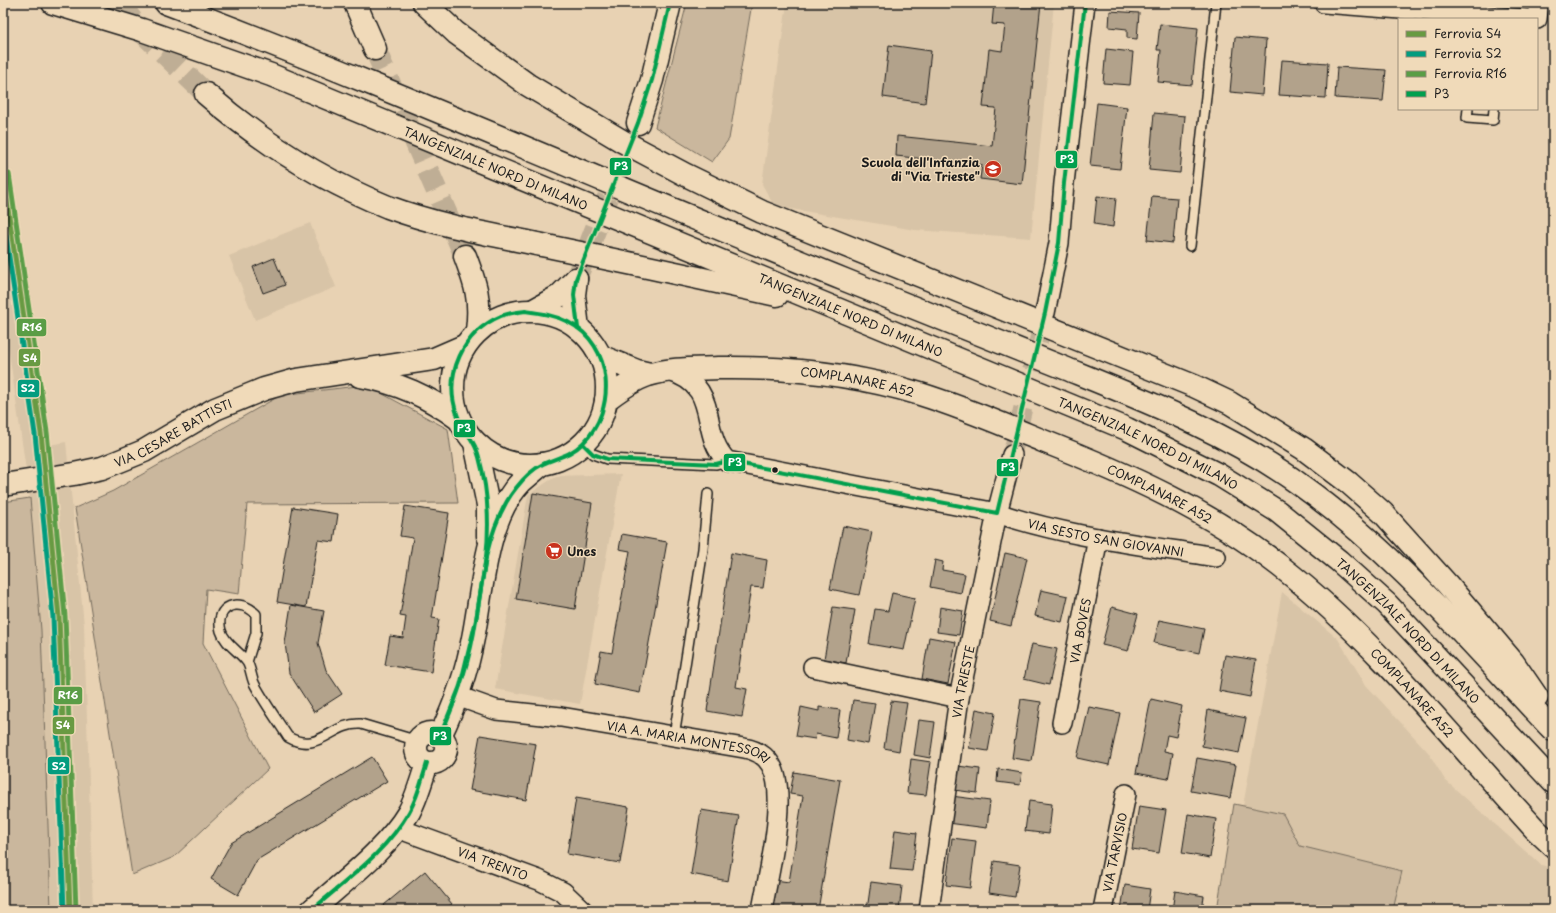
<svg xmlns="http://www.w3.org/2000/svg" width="1556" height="913" font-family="'Playpen Sans',sans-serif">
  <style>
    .built { fill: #d8c4a7 }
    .green { fill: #cab79d; stroke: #736a5c }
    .building { fill: #b2a28b; stroke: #1c1c1c }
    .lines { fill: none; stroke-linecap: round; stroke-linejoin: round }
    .street-tunnel { stroke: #bfae95; stroke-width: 19; stroke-dasharray: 19 10; stroke-linecap: butt }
    .secondary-tunnel { stroke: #bfae95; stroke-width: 22; stroke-dasharray: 22 11; stroke-linecap: butt }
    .highway-tunnel { stroke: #bfae95; stroke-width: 22; stroke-dasharray: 22 11; stroke-linecap: butt }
    .lane-casing { stroke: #1c1c1c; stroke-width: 12 }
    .street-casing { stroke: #1c1c1c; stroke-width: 22 }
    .secondary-casing { stroke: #1c1c1c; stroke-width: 25 }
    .highway-casing { stroke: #1c1c1c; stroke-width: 25 }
    .lane { stroke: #f0dab9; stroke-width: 9 }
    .street { stroke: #f0dab9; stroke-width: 19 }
    .secondary { stroke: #f0dab9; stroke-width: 22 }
    .highway { stroke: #f0dab9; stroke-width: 22 }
    .bus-1-casing { stroke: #f0dab9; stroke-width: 7 }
    .bus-1 { stroke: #019f4e; stroke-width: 4 }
    .rail-1-casing { stroke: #f0dab9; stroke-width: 8 }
    .rail-2-casing { stroke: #f0dab9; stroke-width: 8 }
    .rail-3-casing { stroke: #f0dab9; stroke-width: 8 }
    .rail-1 { stroke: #689a42; stroke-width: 5 }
    .rail-2 { stroke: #039c7f; stroke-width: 5 }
    .rail-3 { stroke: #5a9d46; stroke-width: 5 }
    .bus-dot { fill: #1c1c1c; stroke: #f0dab9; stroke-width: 1.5 }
    .labels { text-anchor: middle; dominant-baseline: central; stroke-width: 3; stroke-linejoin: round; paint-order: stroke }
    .poi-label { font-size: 12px; font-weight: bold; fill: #1c1c1c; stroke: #f0dab9; text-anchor: end }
    .street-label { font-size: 12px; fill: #1c1c1c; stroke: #f0dab9 }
    .line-badge { stroke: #f0dab9; stroke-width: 1.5 }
    .badge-label { font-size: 11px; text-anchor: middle; font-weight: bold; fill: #fff }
  </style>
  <rect width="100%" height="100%" fill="#e8d2b3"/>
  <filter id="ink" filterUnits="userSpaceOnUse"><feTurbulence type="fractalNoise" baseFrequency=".025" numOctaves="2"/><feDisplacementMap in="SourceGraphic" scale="8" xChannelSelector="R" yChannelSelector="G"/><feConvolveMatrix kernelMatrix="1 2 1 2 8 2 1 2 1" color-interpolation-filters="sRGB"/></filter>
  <g filter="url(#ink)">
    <g class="built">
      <polygon points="787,3 1054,3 1031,238 915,230 774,206 762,184"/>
      <polygon points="3,126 49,445 66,442 84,625 93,910 51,910 41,630 30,498 3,310"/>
      <polygon points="310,223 336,287 255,320 229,256"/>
      <polygon points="621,474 580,704 495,689 528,495 556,476"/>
      <polygon points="1282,592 1338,639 1366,685 1428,752 1445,780 1541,865 1553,868 1553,910 1393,910 1401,871 1300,846 1282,814 1243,806"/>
    </g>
    <g class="green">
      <polygon points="687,3 752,3 729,139 712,162 655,127"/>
      <polygon points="366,385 448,429 458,503 247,504 239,594 206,589 203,643 268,769 174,857 132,875 75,508 113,491 281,395"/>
      <polygon points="30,498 41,630 51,910 3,910 3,731 5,723 3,502"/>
      <polygon points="1234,804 1283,814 1300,846 1402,871 1393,910 1217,910"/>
    </g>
    <g class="building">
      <polygon points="994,3 1041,3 1022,184 980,179 982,165 896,156 897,136 992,146 996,108 983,107 989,49 1002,51 1005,25 992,24"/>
      <polygon points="1110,11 1139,13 1137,39 1127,38 1127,29 1109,27"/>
      <polygon points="1160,24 1198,28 1192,85 1158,82 1161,50 1157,50"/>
      <polygon points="1235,37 1266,40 1262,95 1230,92"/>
      <polygon points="889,45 931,51 925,103 883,97"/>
      <polygon points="1106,49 1133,52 1130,85 1103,83"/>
      <polygon points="1282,60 1328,63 1326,98 1279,95"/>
      <polygon points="1337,67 1386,70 1383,101 1335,98"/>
      <polygon points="1097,103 1127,107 1120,169 1090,166"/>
      <polygon points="1154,113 1185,116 1180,173 1149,170"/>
      <polygon points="1097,196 1116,198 1113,227 1094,224"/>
      <polygon points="1152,196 1177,198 1173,243 1147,240"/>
      <polygon points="274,258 285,285 263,293 253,267"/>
      <polygon points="533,493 592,503 575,609 516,599"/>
      <polygon points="405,506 449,513 432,618 439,619 431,672 385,665 390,636 403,638 406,617 400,616 413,538 400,536"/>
      <polygon points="293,507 338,514 334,542 318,540 306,607 277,602"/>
      <polygon points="843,526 872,532 859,595 830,589"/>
      <polygon points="622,534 667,542 640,693 595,684 601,651 612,653 630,551 619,549"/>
      <polygon points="731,553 767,560 763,588 751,587 736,687 747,689 742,717 707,711"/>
      <polygon points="1005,553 1027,558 1011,626 990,621"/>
      <polygon points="935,560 943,562 942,570 965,574 961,593 930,587"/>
      <polygon points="1041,590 1068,596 1062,622 1035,616"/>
      <polygon points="892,593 915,598 904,650 869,644 875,609 888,611"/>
      <polygon points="291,605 324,611 318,643 326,670 342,694 314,712 289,673 285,643"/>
      <polygon points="833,607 855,610 846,663 824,659"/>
      <polygon points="940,607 963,611 959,635 937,632"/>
      <polygon points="1112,607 1138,614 1128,651 1102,645"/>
      <polygon points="1159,620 1204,629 1199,653 1154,643"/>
      <polygon points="929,637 956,642 948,684 922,679"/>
      <polygon points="1032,644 1057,649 1049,685 1024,679"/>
      <polygon points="1225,655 1256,660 1250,697 1219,691"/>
      <polygon points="1021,699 1041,702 1032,761 1012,758"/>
      <polygon points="1151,699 1182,706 1176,737 1167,735 1164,751 1173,753 1168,779 1136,773"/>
      <polygon points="853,700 875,703 868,744 847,740"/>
      <polygon points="891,701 907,703 899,751 884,748"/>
      <polygon points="801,707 819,711 819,707 840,710 836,738 816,734 815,739 796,736"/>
      <polygon points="1089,707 1120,713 1109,765 1077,758"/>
      <polygon points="976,709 995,713 988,751 969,748"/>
      <polygon points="1208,710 1246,718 1239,753 1202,746"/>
      <polygon points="919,720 935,722 930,758 914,755"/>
      <polygon points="480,735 536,744 526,800 470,790"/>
      <polygon points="372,757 387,781 257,860 238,895 211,879 231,843"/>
      <polygon points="1197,758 1236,765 1230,798 1191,791"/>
      <polygon points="911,759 931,762 926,795 907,793"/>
      <polygon points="958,766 980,769 977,793 954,790"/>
      <polygon points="998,769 1022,773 1020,785 997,782"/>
      <polygon points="794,772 840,780 818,910 770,910 775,880 789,882 803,796 790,794"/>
      <polygon points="951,796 990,801 987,828 948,823"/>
      <polygon points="576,798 629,807 620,863 567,854"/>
      <polygon points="1029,801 1052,804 1049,834 1025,831"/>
      <polygon points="1139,806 1166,810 1159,853 1132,849"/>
      <polygon points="701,810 739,816 728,881 691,874"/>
      <polygon points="1188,814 1216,819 1210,858 1182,853"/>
      <polygon points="895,830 917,833 912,871 890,869"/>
      <polygon points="952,838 976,841 970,888 946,885"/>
      <polygon points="994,861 1020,865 1015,897 989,893"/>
      <polygon points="425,871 452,904 444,910 378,910"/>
      <polygon points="871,882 902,886 899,910 867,910"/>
      <polygon points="1125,885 1150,889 1147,910 1121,910"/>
      <polygon points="1175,891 1204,896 1202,910 1172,910"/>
    </g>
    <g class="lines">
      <polyline class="street-tunnel" points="1012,455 1045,313"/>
      <polyline class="secondary-tunnel" points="576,279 636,126"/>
      <g class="highway-tunnel">
        <polyline points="119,3 138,28 206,94"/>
        <polyline points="375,49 465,256"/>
      </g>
      <defs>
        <g id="lane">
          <polyline points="1468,109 1467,118 1493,120 1494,109"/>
          <polyline points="1190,246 1216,3"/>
          <polyline points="583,444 593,454 607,459 716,464 727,461"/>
          <path d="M247,662L256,633V614C240,597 214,605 221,631C225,644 239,651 247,662C251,668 251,678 255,685C265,703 277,720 288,737C319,755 332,722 361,724L418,741"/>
          <polyline points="674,736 703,549 708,494"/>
        </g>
        <g id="street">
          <polyline points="1324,3 1528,19"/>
          <polyline points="1537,19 1539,3"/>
          <polyline points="1045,313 1059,243 1064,183 1085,3"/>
          <path id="s1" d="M669,371C723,387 697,431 727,461L997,513C1068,537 1143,545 1216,557"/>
          <polyline points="813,667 959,698"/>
          <path id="s2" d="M457,696L496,710L561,717L744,748C755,750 765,754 771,765C789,795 768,875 762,910"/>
          <path id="s3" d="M1062,723L1098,538"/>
          <path id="s4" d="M397,828L539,880L563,892L582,910"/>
          <path id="s5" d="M929,910L959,698L997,513L1012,455"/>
          <path id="s6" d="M1103,910L1126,794"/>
        </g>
        <g id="secondary">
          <polyline points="638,123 652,80 670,3"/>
          <polyline points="576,279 574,295 578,328"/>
          <polyline points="534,310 559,296 576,279"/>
          <circle cx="530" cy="388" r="77"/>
          <polyline points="600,356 637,371 650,374"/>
          <path d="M360,376C399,383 427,396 459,419"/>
          <path id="s7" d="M606,400C619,390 633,380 648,375C671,368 696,369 719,368C787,367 855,374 920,394C962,407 1002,424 1043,441C1127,474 1208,510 1280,566C1376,641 1453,739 1535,829L1553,846"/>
          <polyline points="475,443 488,505 488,536"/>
          <path id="s8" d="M3,485L74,474L102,468L122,460L144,451L215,409L264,389L296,380L434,359L464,346"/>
          <circle cx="431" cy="748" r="15"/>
          <path d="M440,736C455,705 467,671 473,638C483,589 485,519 521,482C528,476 535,470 542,464"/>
          <path d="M312,910C344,881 387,849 409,812C417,797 422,779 427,763"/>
        </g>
        <g id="highway">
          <path id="s9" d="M53,3L142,30L271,75L1127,429L1219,475L1277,511L1339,561L1387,604L1553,782"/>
          <path d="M166,3C395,89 618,189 845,280C919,310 993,340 1067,369C1146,401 1233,435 1302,486C1398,555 1472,645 1553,730"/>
          <polyline points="355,3 375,49"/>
          <polyline points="424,3 456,33 528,85 622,141 686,175 762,212 1194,386 1230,403 1304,449 1349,483 1383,513 1447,584 1513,662 1537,697"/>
          <path d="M206,94C260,141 321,180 388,207C439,226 494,235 547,246C624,262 700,278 777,295"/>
          <path d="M465,256C476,285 481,300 477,331"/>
        </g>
      </defs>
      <use href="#lane" class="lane-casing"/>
      <use href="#street" class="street-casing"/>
      <use href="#secondary" class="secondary-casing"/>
      <use href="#highway" class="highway-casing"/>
      <use href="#lane" class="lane"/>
      <use href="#street" class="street"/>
      <use href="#secondary" class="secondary"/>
      <use href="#highway" class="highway"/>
      <defs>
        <g id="bus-1">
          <path d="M525,311C540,313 554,315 568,322C614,345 617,410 583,443C570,456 558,457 543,464C533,469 523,479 516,488C500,508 492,532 486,557C490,523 488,490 479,457C475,439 462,430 457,414C443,375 463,332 501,316C508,313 517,312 525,311Z"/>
          <polyline points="578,328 574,295 576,279 638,123 652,80 670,3"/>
          <polyline points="583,444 593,454 607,459 716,464 727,461 997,513 1045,313 1059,243 1064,183 1085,3"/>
          <path d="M476,620C470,661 457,699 440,736L460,686Z"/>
          <polyline points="476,620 486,557"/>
          <polyline points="476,620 486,557"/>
          <path d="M312,910C346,880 386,852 409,812C418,797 422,779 427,763"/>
        </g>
      </defs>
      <use href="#bus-1" class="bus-1-casing"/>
      <use href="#bus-1" class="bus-1"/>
      <defs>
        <polyline id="rail-1" points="3,175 41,433 59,617 70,910"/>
        <polyline id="rail-2" points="3,216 35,434 53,617 64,910"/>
        <polyline id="rail-3" points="9,174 47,432 65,616 76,910"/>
      </defs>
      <use href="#rail-1" class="rail-1-casing"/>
      <use href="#rail-2" class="rail-2-casing"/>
      <use href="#rail-3" class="rail-3-casing"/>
      <use href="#rail-1" class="rail-1"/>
      <use href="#rail-2" class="rail-2"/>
      <use href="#rail-3" class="rail-3"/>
    </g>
  </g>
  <defs>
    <symbol id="school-disc" viewBox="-11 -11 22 22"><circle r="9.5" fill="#c8321e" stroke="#f0dab9"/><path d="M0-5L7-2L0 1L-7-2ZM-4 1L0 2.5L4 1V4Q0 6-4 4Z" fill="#fff"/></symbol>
    <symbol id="supermarket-disc" viewBox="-11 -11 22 22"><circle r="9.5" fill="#c8321e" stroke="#f0dab9"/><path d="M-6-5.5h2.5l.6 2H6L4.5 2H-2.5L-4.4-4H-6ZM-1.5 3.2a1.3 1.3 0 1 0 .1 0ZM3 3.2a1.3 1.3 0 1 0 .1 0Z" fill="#fff"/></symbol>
  </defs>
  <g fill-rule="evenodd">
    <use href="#school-disc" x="983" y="159" width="20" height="20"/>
    <use href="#supermarket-disc" x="544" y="541" width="20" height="20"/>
  </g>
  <circle class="bus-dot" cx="775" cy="470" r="3.5"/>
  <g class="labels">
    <g class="poi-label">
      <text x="980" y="162">Scuola dell'Infanzia<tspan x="980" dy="14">di "Via Trieste"</tspan></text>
      <text x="567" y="551" text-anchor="start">Unes</text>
    </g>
    <g class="street-label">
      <text stroke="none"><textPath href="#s9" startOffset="473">TANGENZIALE NORD DI MILANO</textPath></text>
      <text stroke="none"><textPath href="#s9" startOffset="857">TANGENZIALE NORD DI MILANO</textPath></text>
      <text stroke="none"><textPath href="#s7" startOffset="260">COMPLANARE A52</textPath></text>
      <text stroke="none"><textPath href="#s8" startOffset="180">VIA CESARE BATTISTI</textPath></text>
      <text stroke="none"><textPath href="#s9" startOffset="1181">TANGENZIALE NORD DI MILANO</textPath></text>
      <text stroke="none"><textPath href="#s7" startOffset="584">COMPLANARE A52</textPath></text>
      <text stroke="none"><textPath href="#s1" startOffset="500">VIA SESTO SAN GIOVANNI</textPath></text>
      <text stroke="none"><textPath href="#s3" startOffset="94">VIA BOVES</textPath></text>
      <text stroke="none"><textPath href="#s9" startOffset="1505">TANGENZIALE NORD DI MILANO</textPath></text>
      <text stroke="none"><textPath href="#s5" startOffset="231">VIA TRIESTE</textPath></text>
      <text stroke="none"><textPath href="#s7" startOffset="908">COMPLANARE A52</textPath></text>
      <text stroke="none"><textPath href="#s2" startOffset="237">VIA A. MARIA MONTESSORI</textPath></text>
      <text stroke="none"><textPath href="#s6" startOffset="59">VIA TARVISIO</textPath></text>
      <text stroke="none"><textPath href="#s4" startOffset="102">VIA TRENTO</textPath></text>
    </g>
  </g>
  <g class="line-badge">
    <rect x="1055" y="150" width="23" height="19" rx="4" fill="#019f4e"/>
    <rect x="609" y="157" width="23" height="19" rx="4" fill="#019f4e"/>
    <rect x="16" y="318" width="31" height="19" rx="4" fill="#5a9d46"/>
    <rect x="18" y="348" width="23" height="19" rx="4" fill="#689a42"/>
    <rect x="17" y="379" width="23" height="19" rx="4" fill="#039c7f"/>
    <rect x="453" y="419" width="23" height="19" rx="4" fill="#019f4e"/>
    <rect x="723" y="453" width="23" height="19" rx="4" fill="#019f4e"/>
    <rect x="996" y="458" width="23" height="19" rx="4" fill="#019f4e"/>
    <rect x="53" y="686" width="30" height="19" rx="4" fill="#5a9d46"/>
    <rect x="52" y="716" width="23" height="19" rx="4" fill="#689a42"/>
    <rect x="429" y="726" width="23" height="20" rx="4" fill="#019f4e"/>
    <rect x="47" y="756" width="23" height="19" rx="4" fill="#039c7f"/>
  </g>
  <g class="badge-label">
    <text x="1067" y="163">P3</text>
    <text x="621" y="170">P3</text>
    <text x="32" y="331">R16</text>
    <text x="30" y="362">S4</text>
    <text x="28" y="392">S2</text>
    <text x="464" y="432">P3</text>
    <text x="735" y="466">P3</text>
    <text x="1008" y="471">P3</text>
    <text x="68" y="699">R16</text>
    <text x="63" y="729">S4</text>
    <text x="440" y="740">P3</text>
    <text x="59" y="770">S2</text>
  </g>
  <rect width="1556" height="913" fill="none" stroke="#f0dab9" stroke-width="16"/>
  <rect x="8" y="8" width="1540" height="897" fill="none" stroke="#1c1c1c" stroke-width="1.5" filter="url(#ink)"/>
  <rect x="1398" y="18" width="140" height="92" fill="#f0dab9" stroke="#9b8e7a"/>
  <rect x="1406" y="31" width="20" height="6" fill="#689a42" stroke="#9b8e7a"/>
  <text x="1434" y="38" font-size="12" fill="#1c1c1c">Ferrovia S4</text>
  <rect x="1406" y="51" width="20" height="6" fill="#039c7f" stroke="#9b8e7a"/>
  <text x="1434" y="58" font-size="12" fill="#1c1c1c">Ferrovia S2</text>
  <rect x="1406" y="71" width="20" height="6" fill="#5a9d46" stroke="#9b8e7a"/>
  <text x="1434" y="78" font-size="12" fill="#1c1c1c">Ferrovia R16</text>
  <rect x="1406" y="91" width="20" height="6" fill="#019f4e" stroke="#9b8e7a"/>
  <text x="1434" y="98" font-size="12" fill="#1c1c1c">P3</text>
</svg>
